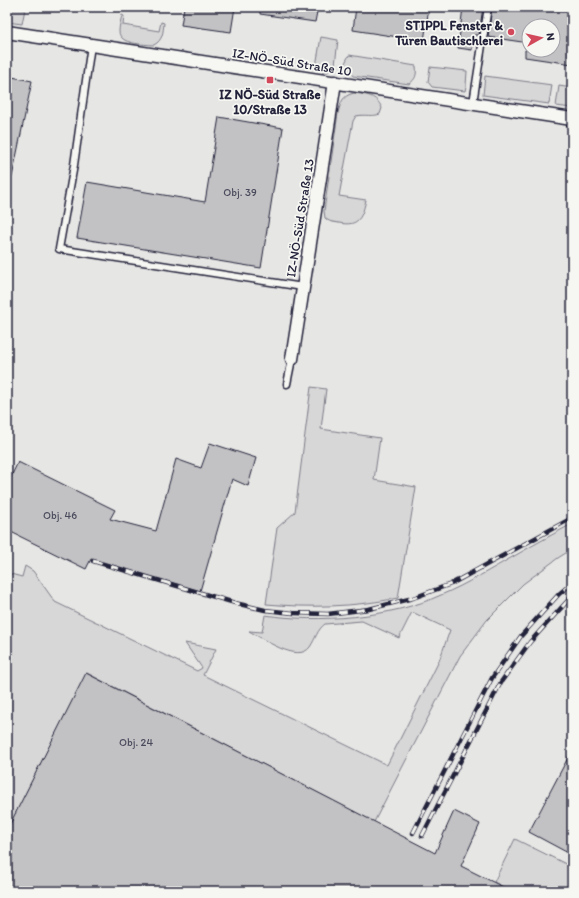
<svg xmlns="http://www.w3.org/2000/svg" width="579" height="898" font-family="Itim,sans-serif">
  <style>
    .built { fill: #e6e6e4; fill-rule: evenodd }
    .green { fill: #d7d7d7; stroke: #7c7c89 }
    .building { fill: #c2c2c4; stroke: #22223b }
    .lines { fill: none; stroke-linecap: round; stroke-linejoin: round }
    .service-casing { stroke: #22223b; stroke-width: 9 }
    .minor-casing { stroke: #22223b; stroke-width: 15 }
    .service { stroke: #f6f6f2; stroke-width: 6 }
    .minor { stroke: #f6f6f2; stroke-width: 12 }
    .rail-casing { stroke: #22223b; stroke-width: 4.5 }
    .rail { stroke: #f6f6f2; stroke-width: 3; stroke-dasharray: 9; stroke-linecap: butt }
    .poi-dot { fill: #d1495b; stroke: #f6f6f2; stroke-width: 1.5 }
    .labels { text-anchor: middle; dominant-baseline: central; stroke-width: 3.5; stroke-linejoin: round; paint-order: stroke }
    .number-label { font-size: 11px; fill: #4a4a5d }
    .poi-label { font-size: 13px; font-weight: bold; fill: #22223b; stroke: #f6f6f2; text-anchor: end }
    .street-label { font-size: 13px; fill: #22223b; stroke: #f6f6f2 }
  </style>
  <rect width="100%" height="100%" fill="#f6f6f2"/>
  <filter id="ink" filterUnits="userSpaceOnUse"><feTurbulence type="fractalNoise" baseFrequency=".025" numOctaves="2"/><feDisplacementMap in="SourceGraphic" scale="8" xChannelSelector="R" yChannelSelector="G"/><feConvolveMatrix kernelMatrix="1 2 1 2 8 2 1 2 1" color-interpolation-filters="sRGB"/></filter>
  <g filter="url(#ink)">
    <path class="built" d="M7,7H572V891H7ZM529,26H553V50H529Z"/>
    <g class="green">
      <polygon points="7,7 25,9 22,24 7,22"/>
      <path d="M122,15L124,16L123,25L159,31L161,22L164,23C163,32 163,40 154,45C144,44 119,45 119,31C119,26 121,20 122,15Z"/>
      <polygon points="321,37 338,40 335,65 328,72 322,72 316,66"/>
      <path d="M349,55L416,66C417,75 416,79 409,84L353,76L344,65Z"/>
      <polygon points="430,67 467,71 466,86 465,91 432,87 428,82"/>
      <polygon points="485,76 552,85 549,104 483,95"/>
      <polygon points="559,86 572,88 572,108 556,106"/>
      <path d="M354,93C367,95 376,95 382,108L380,114C373,117 364,114 356,116L353,121L339,196L366,200C362,217 359,227 339,223C333,222 329,222 325,218L324,211L338,113C341,102 342,96 354,93Z"/>
      <path d="M311,387L326,389L321,429L380,438L374,480L416,487L398,598C354,607 311,608 266,604L277,528L295,512Z"/>
      <path d="M572,524V549L558,558L523,584L487,620L460,656L374,822L87,673L7,830V573L22,577L25,566L33,571L55,602L197,671L202,668L185,643L216,649L203,675L387,765L439,661L450,630L412,612L399,638L362,621L325,624C317,630 316,638 310,647C298,664 262,638 249,631L262,632L265,615C319,623 391,618 441,595C467,584 491,569 516,555C535,544 553,534 572,524Z"/>
      <polygon points="515,839 572,867 572,891 511,891 494,882"/>
    </g>
    <g class="building">
      <polygon points="184,7 235,7 231,32 181,25"/>
      <polygon points="260,7 318,7 315,22 260,14"/>
      <polygon points="356,7 429,7 424,41 353,30"/>
      <polygon points="463,7 483,7 479,35 474,35 472,50 458,48"/>
      <polygon points="492,7 572,7 572,64 525,57 525,50 553,50 553,26 529,26 529,43 488,37"/>
      <polygon points="7,76 32,81 12,177 7,176"/>
      <polygon points="219,117 283,128 261,268 77,238 87,182 205,202"/>
      <polygon points="210,443 256,458 248,486 232,479 200,591 91,559 86,569 7,530 7,485 18,462 115,510 110,519 156,531 176,459 201,468"/>
      <polygon points="86,673 435,853 454,811 480,824 461,866 511,891 7,891 7,830"/>
      <polygon points="572,750 572,855 529,832"/>
    </g>
    <g class="lines">
      <defs>
        <g id="service">
          <polyline points="91,45 74,165 59,249 303,287"/>
          <polyline points="473,103 488,7"/>
          <polyline points="287,384 292,359"/>
        </g>
        <g id="minor">
          <polyline points="7,32 572,119"/>
          <polyline points="292,359 335,82"/>
        </g>
      </defs>
      <use href="#service" class="service-casing"/>
      <use href="#minor" class="minor-casing"/>
      <use href="#service" class="service"/>
      <use href="#minor" class="minor"/>
      <defs>
        <g id="rail">
          <polyline points="93,561 235,603 265,610 293,613 328,614 369,609 413,598 451,584 572,518"/>
          <polyline points="413,833 492,678 521,636 559,594 572,583"/>
          <polyline points="422,836 501,682 530,642 572,596"/>
        </g>
      </defs>
      <use href="#rail" class="rail-casing"/>
      <use href="#rail" class="rail"/>
    </g>
  </g>
  <g class="poi-dot">
    <circle cx="511" cy="32" r="4"/>
    <rect x="266" y="76" width="8" height="8" rx="2"/>
  </g>
  <g class="labels">
    <g class="number-label">
      <text x="240" y="192">Obj. 39</text>
      <text x="60" y="515">Obj. 46</text>
      <text x="136" y="742">Obj. 24</text>
    </g>
    <g class="poi-label">
      <text x="503" y="25">STIPPL Fenster &amp;<tspan x="503" dy="15">Türen Bautischlerei</tspan></text>
      <text x="270" y="94" text-anchor="middle">IZ NÖ-Süd Straße<tspan x="270" dy="15">10/Straße 13</tspan></text>
    </g>
    <g class="street-label">
      <text transform="translate(292 62) rotate(9)">IZ-NÖ-Süd Straße 10</text>
      <text transform="translate(300 218) rotate(-81)">IZ-NÖ-Süd Straße 13</text>
    </g>
  </g>
  <rect width="579" height="898" fill="none" stroke="#f6f6f2" stroke-width="24"/>
  <rect x="12" y="12" width="555" height="874" fill="none" stroke="#22223b" stroke-width="1.5" filter="url(#ink)"/>
  <g transform="translate(541 38) rotate(82)"><circle r="19" fill="#f6f6f2" stroke="#a1a1a9"/>
  <path d="M0-3L7 15L0 10L-7 15Z" fill="#d1495b"/>
  <text y="-6" font-size="11" font-weight="bold" text-anchor="middle" fill="#22223b">N</text>
  </g>
</svg>
